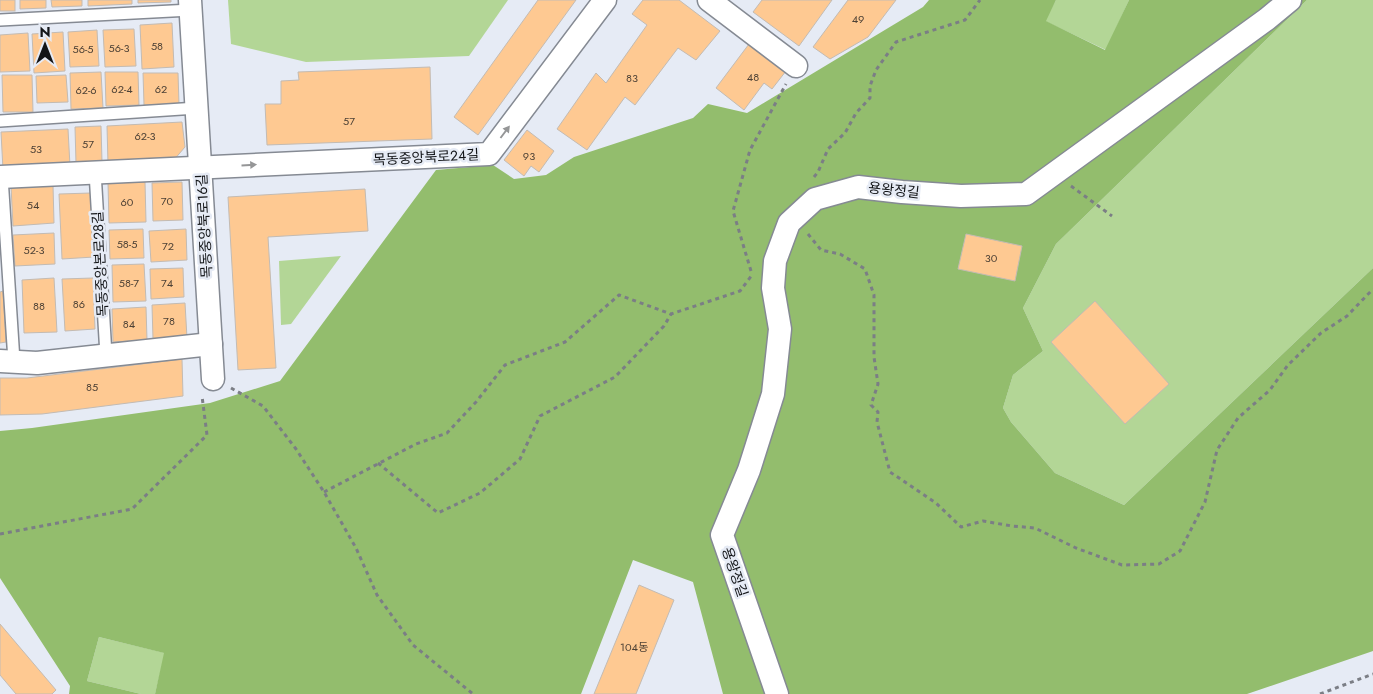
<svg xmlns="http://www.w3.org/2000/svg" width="1373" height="694" font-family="Jost,'Noto Sans KR',sans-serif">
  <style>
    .green { fill: #b3d696 }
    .forest { fill: #93bd6d }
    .building { fill: #fec992; stroke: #c3bbb3 }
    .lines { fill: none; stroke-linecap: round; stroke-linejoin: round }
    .service-casing { stroke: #858a93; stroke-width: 14 }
    .minor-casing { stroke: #858a93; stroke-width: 25 }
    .path { stroke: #7b7e85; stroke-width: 3; stroke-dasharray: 4 4; stroke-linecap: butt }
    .service { stroke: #fff; stroke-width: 11 }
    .minor { stroke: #fff; stroke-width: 22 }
    .oneway { fill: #959697 }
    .labels { text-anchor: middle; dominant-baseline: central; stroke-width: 5; stroke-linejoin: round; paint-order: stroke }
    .number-label { font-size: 11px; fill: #4e4236 }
    .street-label { font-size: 14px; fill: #131518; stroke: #e6ebf5 }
  </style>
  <rect width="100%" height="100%" fill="#e6ebf5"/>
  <g class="green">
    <polygon points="228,0 508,0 469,56 306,62 231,44"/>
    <polygon points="1056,0 1129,0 1106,50 1045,21"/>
    <polygon points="1307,0 1373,0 1373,268 1124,505 1055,473 1011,422 1003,408 1013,375 1043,351 1023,308 1056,244"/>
    <polygon points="341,256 291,324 281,325 279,261"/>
    <polygon points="99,637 165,653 155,694 141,694 87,681"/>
  </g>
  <polygon class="forest" points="929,0 1056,0 1046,21 1105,50 1129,0 1307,0 1056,244 1023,308 1043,351 1013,375 1003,408 1011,422 1055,473 1124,505 1373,268 1373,651 1247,694 723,694 693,582 633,560 581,694 155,694 164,653 99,637 87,681 141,694 69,694 70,686 0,578 0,431 32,428 210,403 280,381 436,170 493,165 514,179 546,175 574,157 693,118 708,104 747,113 923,7"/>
  <g class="building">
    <rect x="0" y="0" width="15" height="11"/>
    <polygon points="20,0 46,0 46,8 20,9"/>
    <polygon points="51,0 82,0 82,6 52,7"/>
    <polygon points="88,0 132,0 132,4 88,6"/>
    <polygon points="138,0 171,0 171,2 138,3"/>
    <polygon points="538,0 576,0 478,135 454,117"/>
    <polygon points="643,0 679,0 720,31 696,60 678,48 635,105 625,97 587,150 557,129 596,73 606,83 647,25 632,14"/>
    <polygon points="762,0 832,0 799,46 753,12"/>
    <polygon points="848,0 896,0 868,37 830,59 813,47"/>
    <polygon points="172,23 174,67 142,69 140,25"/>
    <polygon points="134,29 136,66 105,67 103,30"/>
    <polygon points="97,30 99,66 70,67 68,32"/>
    <polygon points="63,32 65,71 34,73 32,34"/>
    <polygon points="28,33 30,71 0,72 0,35"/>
    <polygon points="749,44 786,71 772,89 764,83 744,110 716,88"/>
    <polygon points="430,67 432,139 267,145 265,104 281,104 281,81 299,80 298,72"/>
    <polygon points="101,72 103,108 71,109 70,73"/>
    <polygon points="105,72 138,72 139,105 106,106"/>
    <polygon points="143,73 178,73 179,104 144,105"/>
    <polygon points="2,75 32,75 33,112 3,112"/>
    <polygon points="66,75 68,102 37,103 36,76"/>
    <polygon points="182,122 185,147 173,161 108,164 107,126"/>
    <polygon points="101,126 102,162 76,163 75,127"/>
    <polygon points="68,129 70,166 3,170 1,132"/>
    <polygon points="527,130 554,151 539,172 531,166 524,176 504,160"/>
    <polygon points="145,182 146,222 109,223 108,183"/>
    <polygon points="182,182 183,220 153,221 152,183"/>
    <polygon points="53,185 54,223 13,226 11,186"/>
    <polygon points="365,189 368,231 268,237 276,368 238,370 228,197"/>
    <polygon points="91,193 94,257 62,259 59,194"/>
    <polygon points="143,229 144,258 110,259 109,230"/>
    <polygon points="186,229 187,260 151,262 149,231"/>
    <polygon points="54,233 55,264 15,266 13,235"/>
    <polygon points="966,234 1022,246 1015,281 958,269"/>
    <polygon points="144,264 146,301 113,302 112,265"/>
    <polygon points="183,268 184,297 151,299 150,269"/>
    <polygon points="54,278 57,332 24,333 22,280"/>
    <polygon points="93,278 95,329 65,331 62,279"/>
    <polygon points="3,291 6,342 0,343 0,292"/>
    <polygon points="1095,301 1169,384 1125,424 1051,342"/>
    <polygon points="185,303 187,338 153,339 152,305"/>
    <polygon points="146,307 147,340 113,342 112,309"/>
    <polygon points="182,359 183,396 42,414 0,415 0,378 27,378"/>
    <polygon points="639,585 674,600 636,694 594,694"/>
    <polygon points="0,624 56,690 52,694 16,694 0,675"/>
  </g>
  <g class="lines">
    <defs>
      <g id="service">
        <polyline points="0,20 191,10"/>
        <polyline points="0,121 197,108"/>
        <polyline points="95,172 106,355"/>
        <polyline points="2,177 14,361"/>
      </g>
      <g id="minor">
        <polyline points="190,0 213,379"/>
        <polyline points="709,0 796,66"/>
        <polyline points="0,177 489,154 605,0"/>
        <polyline points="0,361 37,363 211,344"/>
        <polyline points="777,694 722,535 749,470 773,394 780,329 773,288 775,261 789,223 815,199 858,187 902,192 961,196 1026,194 1267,19 1290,0"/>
      </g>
    </defs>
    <use href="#service" class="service-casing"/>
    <use href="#minor" class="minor-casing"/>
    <g class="path">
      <polyline points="814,177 818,172 828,149 845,133 856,113 870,98 870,86 876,70 896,42 965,20 980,0"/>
      <polyline points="1071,186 1112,216"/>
      <polyline points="808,234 821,250 840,254 865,269 874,295 874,357 878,384 871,405 878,412 877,422 890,472 936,503 961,527 983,521 1012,526 1035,528 1076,548 1122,565 1159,564 1180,551 1205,502 1217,450 1238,418 1270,390 1288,365 1321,333 1347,316 1373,289"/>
      <polyline points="751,271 733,211 750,150 786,84"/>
      <polyline points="231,388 263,406 296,449 324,492 356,548 377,595 413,645 473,694"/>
      <polyline points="378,463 438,513 480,493 520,459 540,416 615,377 664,326 671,314"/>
      <polyline points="324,492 416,444 447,433 476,402 505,365 565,342 619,295 671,314 740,291 752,275"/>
      <polyline points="0,534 132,509 207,435 202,396"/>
      <polyline points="1320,694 1373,674"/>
    </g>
    <use href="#service" class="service"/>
    <use href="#minor" class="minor"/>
  </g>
  <defs><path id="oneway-solid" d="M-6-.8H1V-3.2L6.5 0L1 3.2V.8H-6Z" transform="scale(1.25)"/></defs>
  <g class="oneway">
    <use href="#oneway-solid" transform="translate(505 132) rotate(-53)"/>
    <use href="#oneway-solid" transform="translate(249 165) rotate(-3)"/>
  </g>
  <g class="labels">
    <g class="number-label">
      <text x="858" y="19">49</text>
      <text x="157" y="46">58</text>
      <text x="119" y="48">56-3</text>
      <text x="83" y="49">56-5</text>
      <text x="753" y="77">48</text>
      <text x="632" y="78">83</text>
      <text x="122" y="89">62-4</text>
      <text x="161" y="89">62</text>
      <text x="86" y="90">62-6</text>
      <text x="349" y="121">57</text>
      <text x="145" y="136">62-3</text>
      <text x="88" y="144">57</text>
      <text x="36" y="149">53</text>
      <text x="529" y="156">93</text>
      <text x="167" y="201">70</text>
      <text x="127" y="202">60</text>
      <text x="33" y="205">54</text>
      <text x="127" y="244">58-5</text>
      <text x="168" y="246">72</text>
      <text x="34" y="250">52-3</text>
      <text x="991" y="258">30</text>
      <text x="129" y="283">58-7</text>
      <text x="167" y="283">74</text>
      <text x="79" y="304">86</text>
      <text x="39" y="306">88</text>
      <text x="169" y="321">78</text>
      <text x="129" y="324">84</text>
      <text x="92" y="387">85</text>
      <text x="634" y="647">104동</text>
    </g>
    <g class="street-label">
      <text transform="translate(426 157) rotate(-3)">목동중앙북로24길</text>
      <text transform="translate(894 190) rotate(6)">용왕정길</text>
      <text transform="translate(204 226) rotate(-93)">목동중앙북로16길</text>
      <text transform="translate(100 264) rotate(-93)">목동중앙본로28길</text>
      <text transform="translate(735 572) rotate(71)">용왕정길</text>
    </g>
  </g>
  <g transform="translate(45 45)" stroke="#e6ebf5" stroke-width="4" paint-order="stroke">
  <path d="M0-4L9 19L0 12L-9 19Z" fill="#131518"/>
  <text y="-8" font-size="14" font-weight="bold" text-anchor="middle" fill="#131518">N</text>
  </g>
</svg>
